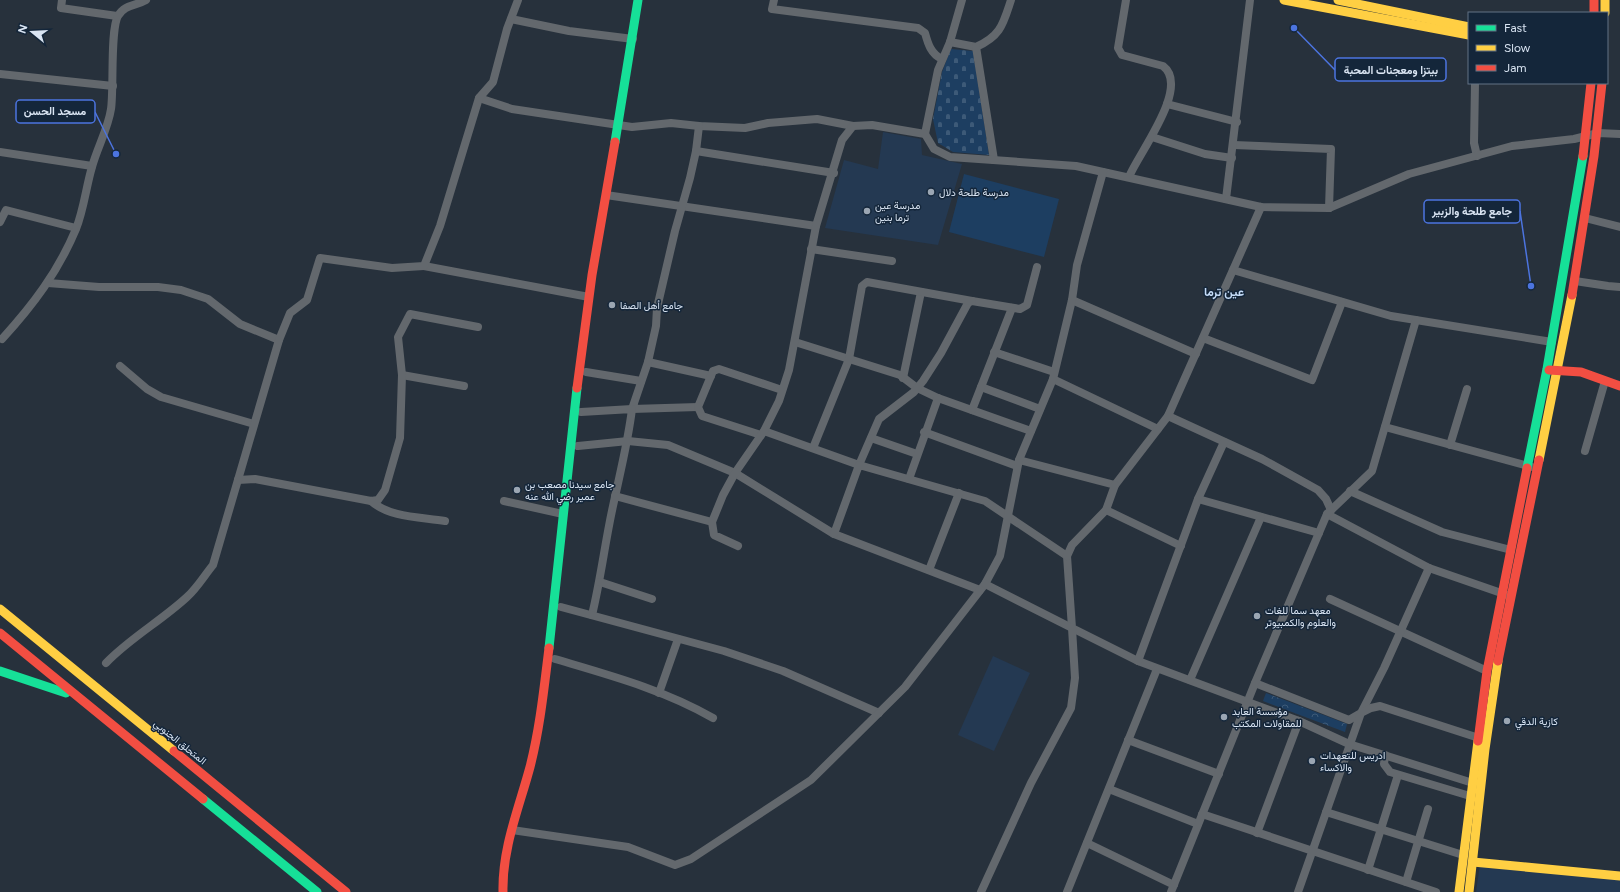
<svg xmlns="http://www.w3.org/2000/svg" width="1620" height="892" font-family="Figtree,Vazirmatn,sans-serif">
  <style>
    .built { fill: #243952 }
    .cemetery { fill: url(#cemetery-stones) }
    .park { fill: url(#park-crowns) }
    .pitch { fill: #1d3e61 }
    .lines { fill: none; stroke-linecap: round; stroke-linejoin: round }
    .street { stroke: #63686d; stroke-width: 8 }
    .fast { stroke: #16e098; stroke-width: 9 }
    .slow { stroke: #ffcf43; stroke-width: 9 }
    .jam { stroke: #f24e42; stroke-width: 9 }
    .poi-dot { fill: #9ba6b3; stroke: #14263a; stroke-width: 1.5 }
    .labels { text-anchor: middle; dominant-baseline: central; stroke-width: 3; stroke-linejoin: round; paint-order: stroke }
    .poi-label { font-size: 10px; fill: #dae5f3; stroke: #14263a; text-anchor: start }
    .street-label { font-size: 10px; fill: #dae5f3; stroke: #14263a }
    .quarter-label { font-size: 12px; font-weight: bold; fill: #c5dcf8; stroke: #14263a }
    .leader { fill: none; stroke: #4c74df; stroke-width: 1.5 }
    .callout-dot { fill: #4c74df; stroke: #14263a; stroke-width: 1.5 }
    .callout { fill: #14263a; stroke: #4c74df; stroke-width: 1.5 }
    .callout-label { font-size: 11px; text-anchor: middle; font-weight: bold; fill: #dae5f3 }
  </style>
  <defs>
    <pattern id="cemetery-stones" width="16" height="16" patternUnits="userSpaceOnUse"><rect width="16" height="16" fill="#1d3e61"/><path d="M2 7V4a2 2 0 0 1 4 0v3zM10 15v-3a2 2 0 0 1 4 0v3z" fill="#3d5a78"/></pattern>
    <pattern id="park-crowns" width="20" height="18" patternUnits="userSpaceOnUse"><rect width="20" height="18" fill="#1d3e61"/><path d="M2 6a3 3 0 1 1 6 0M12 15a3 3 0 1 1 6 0" fill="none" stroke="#3d5a78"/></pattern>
  </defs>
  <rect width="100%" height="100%" fill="#27313c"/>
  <g class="built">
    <polygon points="883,132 921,139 922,155 962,164 938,245 825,228 844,160 878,169"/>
    <polygon points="993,656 1030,673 994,751 958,735"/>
    <polygon points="1480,864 1620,878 1620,892 1476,892"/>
  </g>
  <polygon class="cemetery" points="951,49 973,51 989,155 953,152 938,143 933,119 942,72"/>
  <polygon class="park" points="1266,693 1347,724 1345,732 1263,701"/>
  <polygon class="pitch" points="964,174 1059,199 1044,257 949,232"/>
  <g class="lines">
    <g class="street">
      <polyline points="62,0 61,8 117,16"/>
      <path d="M774,0L772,9L918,28L925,33C928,44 931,54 942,59"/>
      <path d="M1126,0L1118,48L1122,55L1163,66C1191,87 1138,154 1129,177"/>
      <polyline points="511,19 569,31 633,39"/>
      <path d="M950,42L976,47C1001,36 1003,24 1011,0"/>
      <polyline points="976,47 994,160"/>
      <polyline points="0,74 113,86"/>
      <polyline points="1475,83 1474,143 1477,156"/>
      <polyline points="479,98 512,109 632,127 671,123 699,126 745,128 768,123 817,119 853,126"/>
      <polyline points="1167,104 1237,122"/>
      <polyline points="925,134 938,70 950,42 962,0"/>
      <polyline points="1152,137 1205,154 1232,158"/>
      <polyline points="1234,145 1331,149 1329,208"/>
      <polyline points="696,151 834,173"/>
      <polyline points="0,152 92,166"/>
      <polyline points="606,195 816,226"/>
      <polyline points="1226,199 1250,0"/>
      <polyline points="1585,218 1620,227"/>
      <polyline points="0,222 6,210 76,228"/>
      <polyline points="811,249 892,261"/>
      <polyline points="424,266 589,297"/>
      <polyline points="1233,270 1391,316 1552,342"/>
      <polyline points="1575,281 1608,286 1620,287"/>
      <polyline points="48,283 99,287 158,287 181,290 208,299 240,324 279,340"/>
      <polyline points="1072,300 1196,354"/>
      <polyline points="1203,338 1312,380 1342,302"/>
      <path d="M2,339C33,305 58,272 76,229C84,209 86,187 92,167C97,148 108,129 111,109C114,90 110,29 118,16C125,4 136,6 146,0"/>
      <polyline points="795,342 900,375 917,388 938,398 1031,431"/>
      <polyline points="994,352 1054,372"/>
      <polyline points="648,362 711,376"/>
      <polyline points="120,366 147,389 161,397 254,424"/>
      <polyline points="586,372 641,381"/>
      <polyline points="402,375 464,386"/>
      <polyline points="903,378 921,292"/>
      <polyline points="1053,379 1158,429"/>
      <polyline points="981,387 1040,409"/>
      <polyline points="698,407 632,409 648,362 656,326 657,308 675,231 690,178 696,151 699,126"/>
      <polyline points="972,410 1012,308"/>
      <path d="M581,412L632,409C628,442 620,473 613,506C605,542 601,578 592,615"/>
      <polyline points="1168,416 1262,459 1318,490 1326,499 1331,510"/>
      <polyline points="1385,427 1532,467"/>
      <polyline points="764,431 859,465 879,419 914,392 923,381 941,353 968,303 972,301 1020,309 1027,305 1037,267"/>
      <polyline points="924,432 1017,466"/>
      <polyline points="761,435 702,416 698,407 713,371 719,369 782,390"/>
      <polyline points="871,438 917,454"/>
      <polyline points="1450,445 1467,389"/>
      <polyline points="578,446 628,441 668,445 735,473 834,534 980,590"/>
      <polyline points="813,448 849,359 862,286 867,282 972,301"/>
      <polyline points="1585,451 1605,381"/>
      <polyline points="1019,460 1115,485 1168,416 1261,207"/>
      <polyline points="909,479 938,398"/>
      <polyline points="238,480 255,479 371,501 378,500 385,490 400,438 402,375 398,337 410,314 478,327"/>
      <polyline points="1350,491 1442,532 1511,550"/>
      <polyline points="615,496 712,522"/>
      <polyline points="1198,499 1319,533"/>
      <path d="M371,501C390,518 421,517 445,521"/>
      <polyline points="504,501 563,514"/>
      <polyline points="1106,510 1181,546"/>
      <polyline points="1327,514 1429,568 1507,595"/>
      <polyline points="834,534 859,465 985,501 1067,556 1072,628 1138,661 1299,721 1349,744 1476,784"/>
      <polyline points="738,546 714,535 712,522 723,495 735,473 764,431 779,401 789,370 816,226 842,140 853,126 872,125 925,134 934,149 950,157 1076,166 1261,207 1329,208 1409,174 1512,146 1574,139 1598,133 1620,134"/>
      <polyline points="1067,556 1072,545 1106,510 1115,485"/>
      <polyline points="929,570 959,493"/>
      <polyline points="600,582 652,599"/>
      <polyline points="1330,599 1487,671"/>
      <polyline points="561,607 724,651 783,671 879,713"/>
      <path d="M555,659C609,675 665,690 713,718"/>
      <polyline points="1138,661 1198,499 1224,442"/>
      <path d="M106,663C130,638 161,621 187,597C197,588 204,576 213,565L279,340L290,313L307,300L320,258L392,268L424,266L440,226L479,98L493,82L507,29L518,0"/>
      <polyline points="1190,680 1261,517"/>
      <polyline points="1255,683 1349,720 1361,713 1384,668 1429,568"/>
      <polyline points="659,693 678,639"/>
      <polyline points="1128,740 1219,774"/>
      <polyline points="1385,755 1384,764 1390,772 1470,796"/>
      <polyline points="1109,789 1198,824"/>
      <polyline points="1326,812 1463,855"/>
      <polyline points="1202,814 1436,892"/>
      <polyline points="512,830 628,847 675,865 691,859 811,780 905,687 985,584 1000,556 1019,460 1053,379 1072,300 1077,265 1103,172"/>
      <polyline points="1257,833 1299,721"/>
      <polyline points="1087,843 1174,885"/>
      <polyline points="1368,870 1398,775"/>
      <polyline points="1406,882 1428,809"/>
      <polyline points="981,892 1031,783 1071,708 1075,678 1072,628 985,584"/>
      <polyline points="1067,892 1157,669"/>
      <polyline points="1171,892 1255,683 1327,514 1372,471 1416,320"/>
      <polyline points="1298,892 1361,713 1371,708 1380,706 1482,739"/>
    </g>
    <g class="fast">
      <polyline points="615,142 638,0"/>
      <polyline points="1527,468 1547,369 1583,156"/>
      <polyline points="549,648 577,388"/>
      <polyline points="0,671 66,693"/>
      <polyline points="203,799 317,892"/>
    </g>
    <g class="slow">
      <polyline points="1284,0 1469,35"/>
      <polyline points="1338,0 1469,27"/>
      <polyline points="1605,0 1605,13"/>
      <polyline points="1539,460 1572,295"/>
      <polyline points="0,609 174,751"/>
      <polyline points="1473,862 1620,876"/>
      <polyline points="1459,892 1478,741"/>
      <polyline points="1469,892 1485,749 1498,661"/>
    </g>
    <g class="jam">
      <polyline points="1594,0 1594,13"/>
      <polyline points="1583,156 1591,83"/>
      <polyline points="1572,295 1594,156 1602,83"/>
      <polyline points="1549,370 1581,372 1620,386"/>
      <polyline points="577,388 592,275 615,142"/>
      <polyline points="0,633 203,799"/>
      <polyline points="1498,661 1539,460"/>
      <polyline points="1478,741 1487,671 1527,468"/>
      <polyline points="174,751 346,892"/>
      <path d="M503,892C502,848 519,808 530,767C540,728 544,688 549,648"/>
    </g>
  </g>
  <g class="poi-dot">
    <circle cx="931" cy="192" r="4"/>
    <circle cx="867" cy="211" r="4"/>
    <circle cx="612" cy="305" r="4"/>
    <circle cx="517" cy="490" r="4"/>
    <circle cx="1257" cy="616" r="4"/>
    <circle cx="1224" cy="717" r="4"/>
    <circle cx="1507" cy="721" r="4"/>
    <circle cx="1312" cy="761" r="4"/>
  </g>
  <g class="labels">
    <g class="poi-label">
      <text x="939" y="192">مدرسة طلحة دلال</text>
      <text x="875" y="205">مدرسة عين<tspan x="875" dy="12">ترما بنين</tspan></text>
      <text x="620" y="305">جامع أهل الصفا</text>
      <text x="525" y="484">جامع سيدنا مصعب بن<tspan x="525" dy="12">عمير رضي الله عنه</tspan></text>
      <text x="1265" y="610">معهد سما للغات<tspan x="1265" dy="12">والعلوم والكمبيوتر</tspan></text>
      <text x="1232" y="711">مؤسسة العابد<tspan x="1232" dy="12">للمقاولات المكتب</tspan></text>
      <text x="1515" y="721">كازية الدقي</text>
      <text x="1320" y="755">ادريس للتعهدات<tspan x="1320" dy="12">والاكساء</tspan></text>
    </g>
    <g class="street-label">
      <text transform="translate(180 742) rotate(39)">المتحلق الجنوبي</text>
    </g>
    <g class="quarter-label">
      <text x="1224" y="292">عين ترما</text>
    </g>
  </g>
  <path class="leader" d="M1294 28L1335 70M116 154L95 112M1531 286L1520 211"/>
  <g class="callout-dot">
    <circle cx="1294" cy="28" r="4"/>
    <circle cx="116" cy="154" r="4"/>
    <circle cx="1531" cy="286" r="4"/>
  </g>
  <g class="callout">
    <rect x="1335" y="58" width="111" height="23" rx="4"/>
    <rect x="16" y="100" width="79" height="23" rx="4"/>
    <rect x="1424" y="200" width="96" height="23" rx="4"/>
  </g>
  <g class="callout-label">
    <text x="1391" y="74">بيتزا ومعجنات المحبة</text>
    <text x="55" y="115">مسجد الحسن</text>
    <text x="1472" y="215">جامع طلحة والزبير</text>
  </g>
  <rect x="1468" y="12" width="140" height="72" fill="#14263a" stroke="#637284"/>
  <rect x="1476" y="25" width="20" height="6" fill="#16e098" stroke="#637284"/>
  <text x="1504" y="32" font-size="12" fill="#dae5f3">Fast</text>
  <rect x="1476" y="45" width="20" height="6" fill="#ffcf43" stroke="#637284"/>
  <text x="1504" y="52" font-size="12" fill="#dae5f3">Slow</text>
  <rect x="1476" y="65" width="20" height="6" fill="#f24e42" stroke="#637284"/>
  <text x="1504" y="72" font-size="12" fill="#dae5f3">Jam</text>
  <g transform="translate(32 32) rotate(288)" stroke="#14263a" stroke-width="3" paint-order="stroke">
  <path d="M0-3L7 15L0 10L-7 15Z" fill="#dae5f3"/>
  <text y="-6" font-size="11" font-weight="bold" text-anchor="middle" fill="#dae5f3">N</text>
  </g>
</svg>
